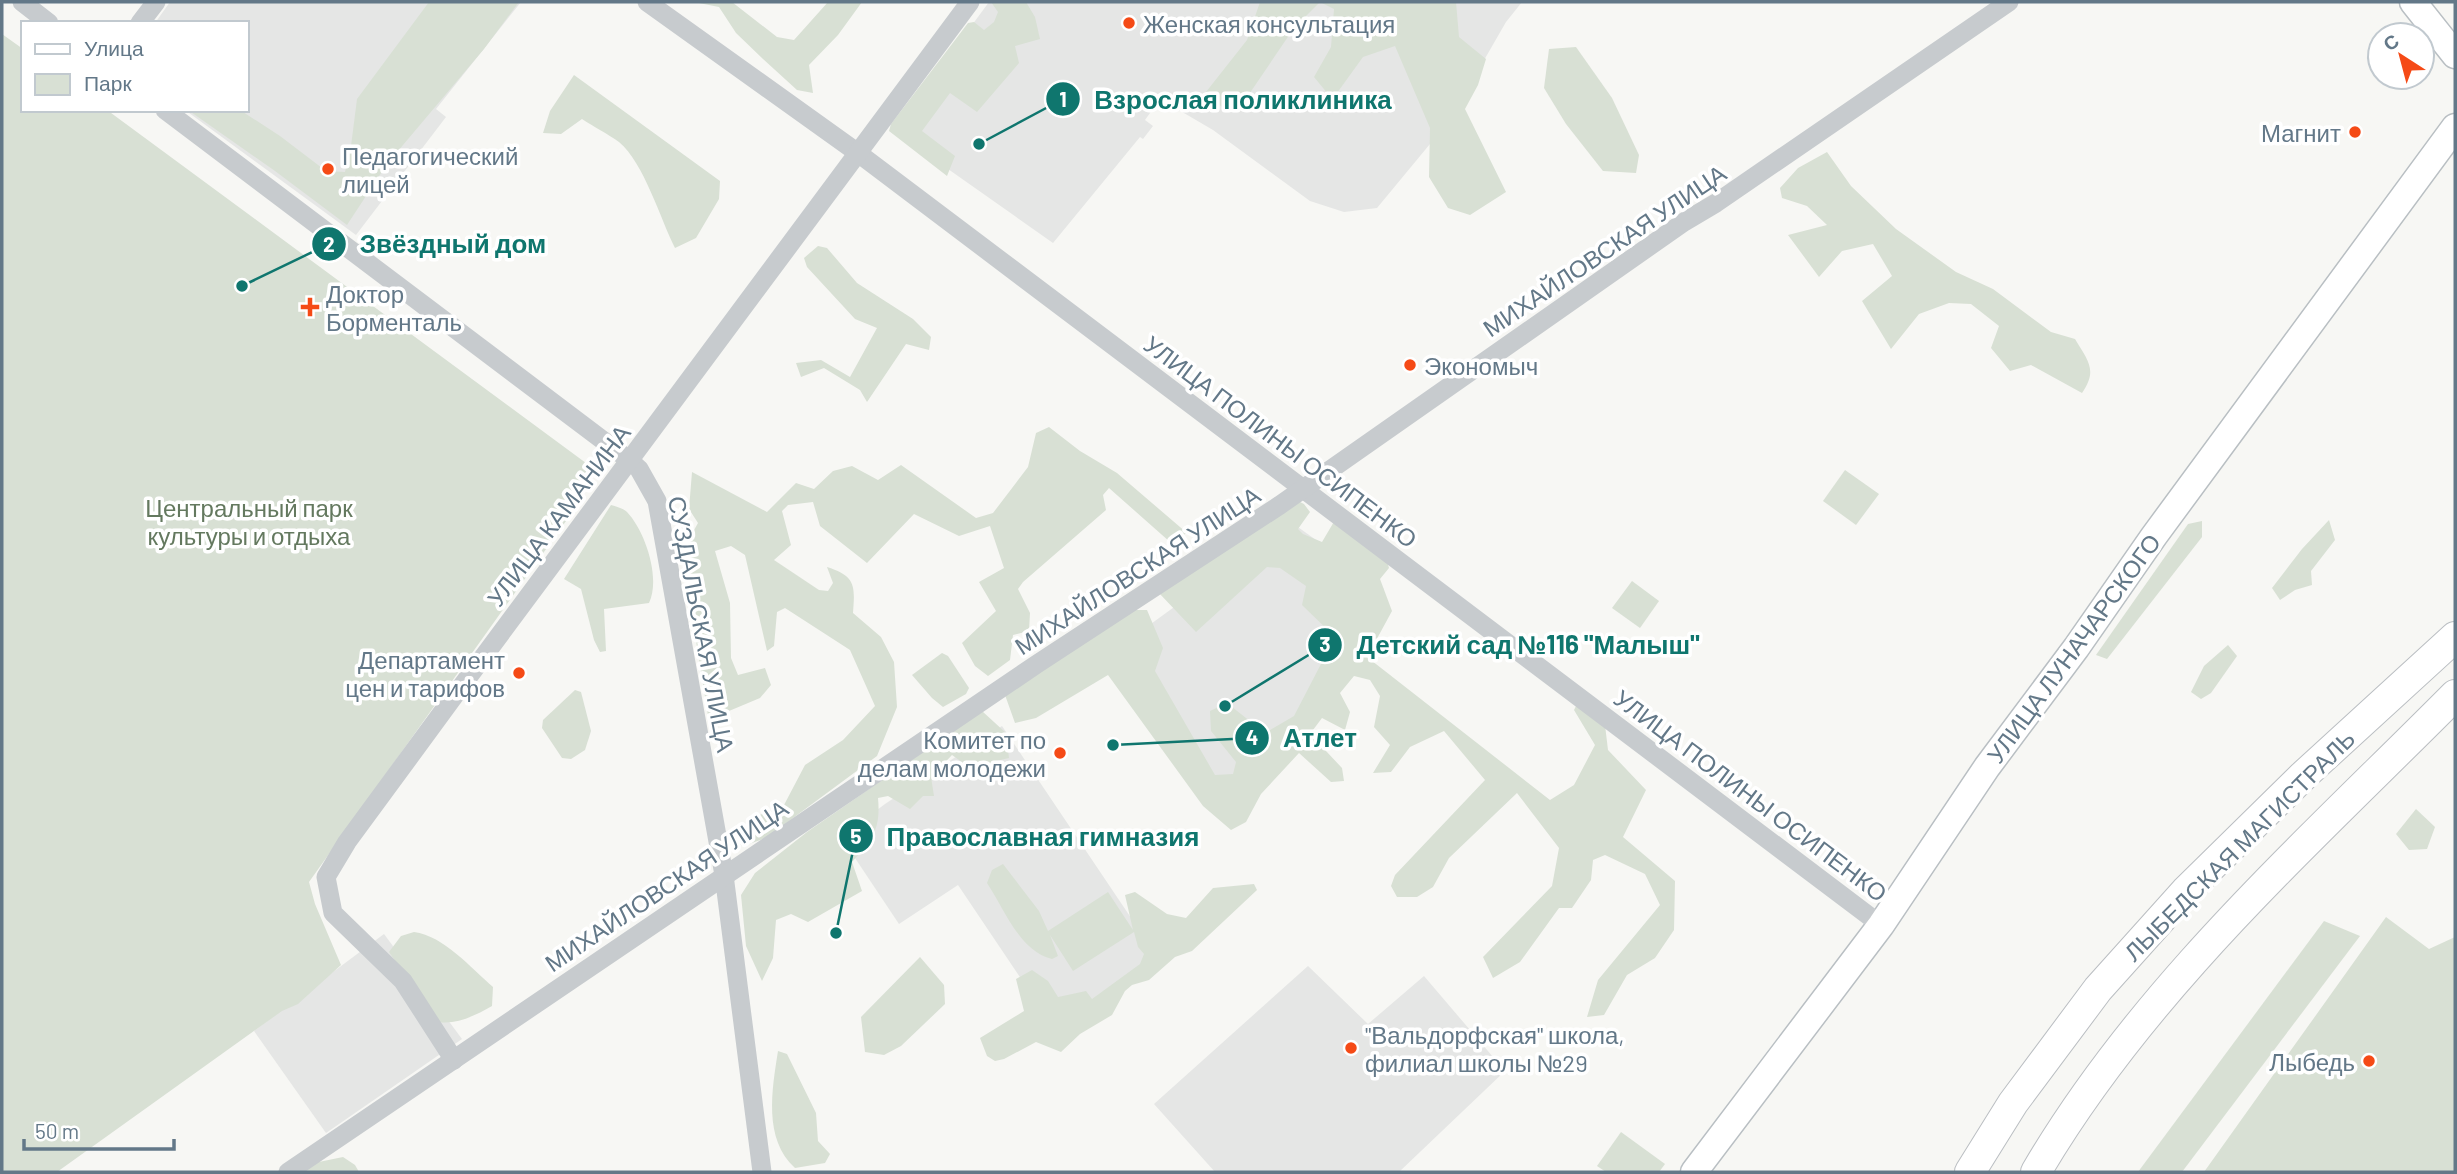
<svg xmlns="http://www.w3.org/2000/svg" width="2457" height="1174" font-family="Barlow,sans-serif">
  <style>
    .built { fill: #e5e6e5 }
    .green { fill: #d8e0d4 }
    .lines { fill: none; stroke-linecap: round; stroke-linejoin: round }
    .secondary-casing { stroke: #b9bfc3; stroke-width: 29 }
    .primary-casing { stroke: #babec2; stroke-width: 32 }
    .street { stroke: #c7cbce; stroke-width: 19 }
    .secondary { stroke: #fff; stroke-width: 26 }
    .primary { stroke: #fff; stroke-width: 30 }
    .poi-dot { fill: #f54a16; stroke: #fff; stroke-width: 2.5 }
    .labels { text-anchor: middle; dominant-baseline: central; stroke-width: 7; stroke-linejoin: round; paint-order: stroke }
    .poi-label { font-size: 24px; fill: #637888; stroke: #fff; text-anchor: start }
    .street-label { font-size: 24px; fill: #637888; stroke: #fff }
    .park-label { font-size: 24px; fill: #64795f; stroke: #fff }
    .leader { fill: none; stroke: #0f766e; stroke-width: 2.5 }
    .callout-dot { fill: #0f766e; stroke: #fff; stroke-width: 2.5 }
    .mark-label { font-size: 21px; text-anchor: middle; font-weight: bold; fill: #fff }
    .callout-label { font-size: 26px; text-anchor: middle; font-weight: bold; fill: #0f766e; stroke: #fff; stroke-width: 7; stroke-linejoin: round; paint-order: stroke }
  </style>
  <rect width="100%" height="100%" fill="#f7f7f4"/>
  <g class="built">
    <polygon points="170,2 521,2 436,109 446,117 356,235 185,110 247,110 247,23 155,23"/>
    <polygon points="989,2 1522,2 1506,22 1449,121 1377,208 1344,212 1310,201 1213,130 1160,99 1145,120 1153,126 1143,139 1140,137 1053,243 894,131"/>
    <polygon points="1291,522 1384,589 1227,815 1111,653"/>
    <polygon points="1002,726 1158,958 1061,1038 958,885 899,924 841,837 885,804"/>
    <polygon points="384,934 462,1039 326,1133 254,1031"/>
    <polygon points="1308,966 1368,1024 1424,976 1505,1071 1399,1172 1215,1172 1154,1104"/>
  </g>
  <g class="green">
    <polygon points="429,2 519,2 484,49 387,164 347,225 275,171 188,110 240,110 280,136 326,171 345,172 351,146 357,99"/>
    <polygon points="694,2 732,2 777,37 794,40 828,2 862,2 838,35 809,65 813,93 797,90 763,59 736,33 719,7"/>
    <polygon points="991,2 1026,2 1035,17 1040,39 1015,46 1019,63 977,112 950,93 922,131 955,156 947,176 889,131 891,124 968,23 974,22 984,30 994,22 998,12"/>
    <polygon points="1260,2 1456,2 1459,37 1486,59 1478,85 1465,109 1506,192 1470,215 1448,208 1429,177 1430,128 1395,46 1363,57 1337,93 1328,94 1314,77 1331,47 1334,9 1320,2 1294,28 1239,109 1226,111 1206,92 1247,40"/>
    <polygon points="2,34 23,49 23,110 107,110 590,466 569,496 571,514 309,882 315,904 341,965 298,1004 282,1011 57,1172 2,1172"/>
    <polygon points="1576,47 1612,98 1639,155 1636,173 1603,171 1566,124 1544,88 1549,49"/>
    <path d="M574,75L720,181L719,199L696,238L675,248C660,218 644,163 619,142C608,134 594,127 582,119L561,134L543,133L550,111Z"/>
    <path d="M1827,152L1851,186L1896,229L1956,272L1993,289L2051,332L2075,339C2088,361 2098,370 2082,393L2031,365L2010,371L1991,348L1999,326L1971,304L1949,303L1919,314L1891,349L1862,301L1892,276L1873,244L1842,251L1819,277L1788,235L1827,225L1807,206L1782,198L1780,188L1798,168Z"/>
    <polygon points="818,246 827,248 857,283 913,319 931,337 929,350 906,344 867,402 860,390 824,368 801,377 796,363 821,360 850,377 877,328 855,319 807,267 804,258"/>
    <path d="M1049,427L1080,451L1117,473L1187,533L1170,542L1109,488L1103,495L1106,510L1023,582L1018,589L1030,613L1029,631L1013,635L1010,660L988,676L975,666L962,643L996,611L979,582L1004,568L990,526L959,536L914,514L867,563L820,526L813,502L788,505L782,511L791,545L774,560L819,590L828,591L833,583L827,567C856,576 855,586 853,613L881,637L894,662L897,707L877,756L766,838L743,846L734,842L750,819L784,805L805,765L843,740L875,706L850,650L785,608L777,612L774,646L767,651L745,555L731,546L715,551L730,603L731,658L738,675L765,668L771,685L760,698L729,711L719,727L710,728L684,566V548L698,523L689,509L692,472L767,512L796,483L814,489L833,471L852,466L878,480L901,465L976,518L993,513L1028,467L1036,433Z"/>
    <polygon points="1845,470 1879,494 1856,525 1823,501"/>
    <polygon points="1298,501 1304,504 1310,512 1298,529 1303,534 1322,542 1335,520 1385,554 1389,568 1380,579 1392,611 1367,657 1550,800 1574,785 1595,745 1574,710 1577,704 1605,725 1608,750 1646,790 1623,837 1675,881 1674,930 1655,958 1627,975 1604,1015 1587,1017 1598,980 1660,905 1645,874 1605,855 1593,860 1591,880 1572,908 1559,908 1520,962 1493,978 1483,957 1552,886 1559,848 1517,793 1449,858 1433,887 1417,897 1397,897 1391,886 1395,875 1485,780 1444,731 1410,747 1391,772 1373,773 1390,745 1374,727 1380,696 1370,680 1354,676 1340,693 1350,712 1345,730 1322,718 1310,734 1342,768 1344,781 1331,782 1299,753 1261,794 1246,822 1231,830 1203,806 1108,675 1036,718 1015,723 1005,695 1134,610 1147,610 1163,648 1155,671 1215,775 1233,774 1236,762 1211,731 1210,711 1227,703 1265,733 1294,716 1335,637 1302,605 1306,586 1280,568 1267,567 1196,632 1159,593"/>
    <path d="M611,505C617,507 623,508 627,512C645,531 661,578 649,603L604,609L606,651L600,652L594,640L581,589L564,579Z"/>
    <polygon points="2329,520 2335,540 2311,571 2312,585 2295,590 2280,600 2272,588 2302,549"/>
    <polygon points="2202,521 2202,537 2107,659 2096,655 2188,524"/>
    <polygon points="1632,581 1659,601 1640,628 1612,608"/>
    <polygon points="2228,645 2237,656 2211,693 2201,699 2191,692 2204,666"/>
    <polygon points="942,653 948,656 969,688 966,694 943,707 932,698 912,675"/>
    <polygon points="575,690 581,692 591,731 585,750 571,759 562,758 542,728 543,720"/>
    <path d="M982,711L1006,733L1009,758L992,762L979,774L952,755L931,777L934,796H923L910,809L888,796L878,798C881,830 872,840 852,862L862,891L808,922L791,914L776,920L773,958L762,981L746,946L741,895L755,873L807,832Z"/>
    <polygon points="2416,809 2435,827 2427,849 2409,850 2396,834"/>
    <path d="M1003,864L1039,911L1048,931L1108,892L1133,930L1125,895L1135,892L1167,914L1186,918L1213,888L1254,884L1257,890L1192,951L1175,957L1149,980L1132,985L1125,991L1112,1015L1080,1034L1061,1052L1036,1042L1004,1059L995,1061L987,1056L980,1038L1024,1011L1016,979L1032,970L1048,981L1058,997L1086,991L1092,999L1140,964L1144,954L1138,947L1134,932L1073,971L1050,935L1058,956L1052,959C1019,951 1004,908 987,883L992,870Z"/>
    <polygon points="2386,917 2429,949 2455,937 2455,1172 2204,1172"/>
    <polygon points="2324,921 2360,936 2182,1172 2138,1172"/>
    <path d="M414,932C444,936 471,968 493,987L492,1006C476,1015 457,1025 438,1022L389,952L401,936Z"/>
    <polygon points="920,957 944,985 945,1004 901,1046 884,1055 865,1052 861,1017"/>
    <path d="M778,1051L787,1054L816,1113L818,1141L830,1154L825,1163L795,1168C763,1139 772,1089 778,1051Z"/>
    <polygon points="1621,1132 1665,1164 1659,1172 1606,1172 1597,1166"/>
    <polygon points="343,1157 355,1165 359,1172 297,1172 309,1164"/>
  </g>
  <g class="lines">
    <defs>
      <g id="secondary">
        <polyline points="2413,2 2455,55"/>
        <polyline points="1694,1172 1881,925 1987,767 2076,648 2154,536 2455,127"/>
      </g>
      <g id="primary">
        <polyline points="1970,1172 2013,1103 2098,989 2186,891 2303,776 2455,637"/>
        <path d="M2036,1172C2144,988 2306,845 2455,695"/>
      </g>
    </defs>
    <use href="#secondary" class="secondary-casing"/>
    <use href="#primary" class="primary-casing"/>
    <g class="street">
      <polyline points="22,2 49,23"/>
      <polyline points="647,2 858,153 1881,925"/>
      <polyline points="140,23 156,2"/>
      <polyline points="165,110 629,460 639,469 657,501 724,875 762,1172"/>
      <polyline points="454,1060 403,981 333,913 326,877 347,842 452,699 970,2"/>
      <polyline points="288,1172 1037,664 1280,505 1684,222 1716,203 2009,2"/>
    </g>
    <use href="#secondary" class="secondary"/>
    <use href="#primary" class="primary"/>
  </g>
  <g class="poi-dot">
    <circle cx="1129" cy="23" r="7"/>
    <circle cx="2355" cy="132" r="7"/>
    <circle cx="328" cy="169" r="7"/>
    <path d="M306.5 296.5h7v7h7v7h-7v7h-7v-7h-7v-7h7z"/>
    <circle cx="1410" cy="365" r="7"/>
    <circle cx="519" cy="673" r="7"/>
    <circle cx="1060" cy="753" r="7"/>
    <circle cx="1351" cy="1048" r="7"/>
    <circle cx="2369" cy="1061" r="7"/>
  </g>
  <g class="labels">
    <g class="poi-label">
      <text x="1143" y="23">Женская консультация</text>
      <text x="2341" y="132" text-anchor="end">Магнит</text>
      <text x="342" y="155">Педагогический<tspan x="342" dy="28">лицей</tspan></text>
      <text x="326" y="293">Доктор<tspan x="326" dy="28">Борменталь</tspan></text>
      <text x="1424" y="365">Экономыч</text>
      <text x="505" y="659" text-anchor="end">Департамент<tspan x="505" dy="28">цен и тарифов</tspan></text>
      <text x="1046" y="739" text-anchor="end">Комитет по<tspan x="1046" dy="28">делам молодежи</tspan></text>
      <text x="1365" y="1034">"Вальдорфская" школа,<tspan x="1365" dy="28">филиал школы №29</tspan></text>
      <text x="2355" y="1061" text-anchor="end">Лыбедь</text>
    </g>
    <g class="street-label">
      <text transform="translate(1604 250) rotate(-34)">МИХАЙЛОВСКАЯ УЛИЦА</text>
      <text transform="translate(1281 441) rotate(37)">УЛИЦА ПОЛИНЫ ОСИПЕНКО</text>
      <text transform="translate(558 515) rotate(-53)">УЛИЦА КАМАНИНА</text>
      <text transform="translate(1137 570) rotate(-33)">МИХАЙЛОВСКАЯ УЛИЦА</text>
      <text transform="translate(702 624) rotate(79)">СУЗДАЛЬСКАЯ УЛИЦА</text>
      <text transform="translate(2073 648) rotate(-54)">УЛИЦА ЛУНАЧАРСКОГО</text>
      <text transform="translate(1751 795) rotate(37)">УЛИЦА ПОЛИНЫ ОСИПЕНКО</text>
      <text transform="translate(2239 845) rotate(-45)">ЛЫБЕДСКАЯ МАГИСТРАЛЬ</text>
      <text transform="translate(666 885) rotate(-34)">МИХАЙЛОВСКАЯ УЛИЦА</text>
    </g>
    <g class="park-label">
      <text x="249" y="507">Центральный парк<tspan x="249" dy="28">культуры и отдыха</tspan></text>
    </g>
  </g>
  <path class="leader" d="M979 144L1063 99M242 286L329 244M1225 706L1325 645M1113 745L1252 738M836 933L856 836"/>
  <g class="callout-dot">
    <circle cx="979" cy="144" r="7"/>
    <circle cx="242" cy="286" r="7"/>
    <circle cx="1225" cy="706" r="7"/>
    <circle cx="1113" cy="745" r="7"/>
    <circle cx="836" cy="933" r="7"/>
    <circle cx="1063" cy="99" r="18"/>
    <circle cx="329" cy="244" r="18"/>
    <circle cx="1325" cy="645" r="18"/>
    <circle cx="1252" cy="738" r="18"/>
    <circle cx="856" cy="836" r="18"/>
  </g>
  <g class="mark-label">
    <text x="1063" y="107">1</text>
    <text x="329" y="252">2</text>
    <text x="1325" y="652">3</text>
    <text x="1252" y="745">4</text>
    <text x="856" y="844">5</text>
  </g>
  <g class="callout-label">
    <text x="1243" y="109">Взрослая поликлиника</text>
    <text x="453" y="253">Звёздный дом</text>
    <text x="1528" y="654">Детский сад №116 "Малыш"</text>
    <text x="1320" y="747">Атлет</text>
    <text x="1043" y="846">Православная гимназия</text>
  </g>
  <rect width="2457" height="1174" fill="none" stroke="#637888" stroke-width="7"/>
  <rect x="21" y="21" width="228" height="91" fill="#ffffff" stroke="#c1c9cf" stroke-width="2"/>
  <rect x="35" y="44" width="35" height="10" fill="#ffffff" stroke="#c1c9cf" stroke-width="2"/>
  <text x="84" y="56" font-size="21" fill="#637888">Улица</text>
  <rect x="35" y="74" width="35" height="21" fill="#d8e0d4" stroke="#c1c9cf" stroke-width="2"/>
  <text x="84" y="91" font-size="21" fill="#637888">Парк</text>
  <g transform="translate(2401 56) rotate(324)"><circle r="33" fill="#ffffff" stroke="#c1c9cf" stroke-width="2"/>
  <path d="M0-5L12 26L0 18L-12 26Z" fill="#f54a16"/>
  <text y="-10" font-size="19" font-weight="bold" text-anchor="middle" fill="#637888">С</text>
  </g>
  <path d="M24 1139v10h150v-10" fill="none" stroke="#637888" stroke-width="3.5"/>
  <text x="35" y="1139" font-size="21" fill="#637888" stroke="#ffffff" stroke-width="5" paint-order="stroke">50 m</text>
</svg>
